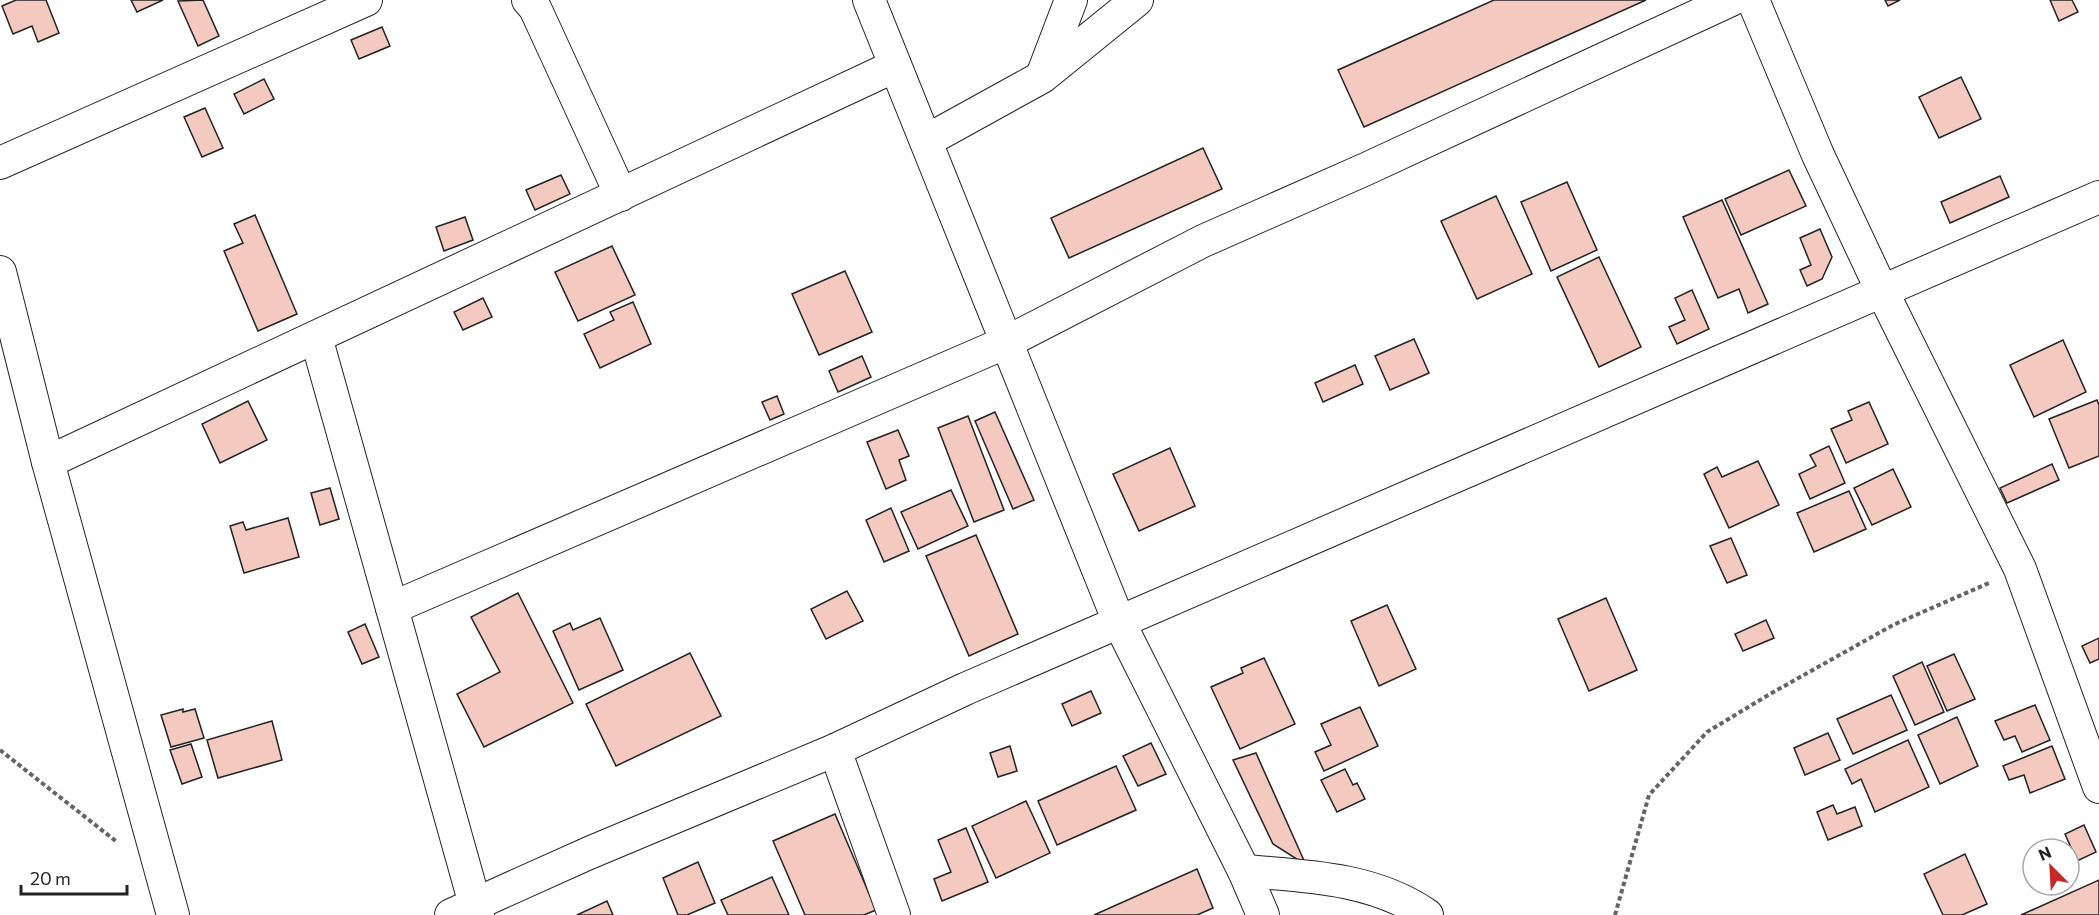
<svg xmlns="http://www.w3.org/2000/svg" width="2099" height="915" font-family="Commissioner,sans-serif">
  <style>
    .building { fill: #f3c9c0; stroke: #222; stroke-width: 1.5 }
    .lines { fill: none; stroke-linecap: round; stroke-linejoin: round }
    .minor-casing { stroke: #222; stroke-width: 34 }
    .path { stroke: #646464; stroke-width: 4; stroke-dasharray: 4.5 3; stroke-linecap: butt }
    .minor { stroke: #fff; stroke-width: 32 }
  </style>
  <rect width="100%" height="100%" fill="#fff"/>
  <g class="building">
    <polygon points="16,0 46,0 59,33 38,42 32,26 13,34 2,6"/>
    <polygon points="131,0 163,0 137,12"/>
    <polygon points="203,0 219,36 198,46 178,1"/>
    <polygon points="1494,0 1646,0 1364,127 1338,70"/>
    <polygon points="1885,0 1900,0 1888,6"/>
    <polygon points="2050,0 2072,0 2078,12 2059,21"/>
    <polygon points="382,27 390,46 359,59 351,40"/>
    <polygon points="1961,77 1981,119 1939,138 1919,97"/>
    <polygon points="264,79 274,99 244,114 234,94"/>
    <polygon points="205,108 223,148 202,157 184,117"/>
    <polygon points="1203,148 1222,189 1069,258 1051,218"/>
    <polygon points="1789,170 1806,206 1741,235 1725,199"/>
    <polygon points="561,175 570,194 535,210 526,190"/>
    <polygon points="2000,176 2009,197 1950,223 1941,202"/>
    <polygon points="1567,182 1597,250 1551,271 1521,202"/>
    <polygon points="1496,196 1532,274 1477,299 1441,221"/>
    <polygon points="1722,200 1768,304 1748,313 1739,289 1718,298 1683,217"/>
    <polygon points="255,215 297,314 258,331 224,251 243,243 234,224"/>
    <polygon points="465,217 473,240 444,251 436,227"/>
    <polygon points="1820,229 1832,257 1822,279 1807,286 1800,270 1811,265 1800,238"/>
    <polygon points="612,246 635,295 578,321 555,272"/>
    <polygon points="1599,257 1641,347 1599,367 1557,277"/>
    <polygon points="845,271 872,332 819,355 792,294"/>
    <polygon points="1692,290 1709,329 1677,344 1669,327 1685,320 1675,298"/>
    <polygon points="483,298 492,317 463,330 454,312"/>
    <polygon points="633,302 651,344 600,368 584,334 614,320 610,312"/>
    <polygon points="1414,339 1429,373 1390,390 1375,356"/>
    <polygon points="2063,340 2086,392 2034,417 2010,365"/>
    <polygon points="862,356 871,377 838,392 829,371"/>
    <polygon points="1355,365 1363,384 1323,402 1315,383"/>
    <polygon points="777,396 784,414 770,420 762,402"/>
    <polygon points="2097,400 2099,405 2099,456 2069,468 2049,419"/>
    <polygon points="248,401 267,440 220,463 202,424"/>
    <polygon points="1869,402 1888,444 1846,463 1831,429 1852,420 1848,411"/>
    <polygon points="995,412 1034,500 1013,509 975,421"/>
    <polygon points="968,416 1004,510 974,522 938,428"/>
    <polygon points="898,430 909,456 899,460 906,480 886,489 867,442"/>
    <polygon points="1829,446 1845,483 1810,499 1799,474 1816,466 1810,455"/>
    <polygon points="1170,448 1195,506 1139,531 1113,474"/>
    <polygon points="1758,461 1779,505 1729,528 1704,474 1717,467 1722,477"/>
    <polygon points="2052,464 2059,480 2007,503 2000,488"/>
    <polygon points="1893,469 1911,507 1872,525 1854,488"/>
    <polygon points="330,488 339,519 320,525 311,493"/>
    <polygon points="951,490 968,526 918,549 901,512"/>
    <polygon points="1849,491 1866,529 1814,552 1797,513"/>
    <polygon points="891,508 909,551 884,562 866,520"/>
    <polygon points="288,518 299,557 244,573 230,526 243,522 246,530"/>
    <polygon points="976,535 1018,634 969,656 926,556"/>
    <polygon points="1731,538 1747,575 1727,583 1710,546"/>
    <polygon points="847,591 863,621 826,639 811,609"/>
    <polygon points="518,593 573,703 484,747 457,694 500,672 471,617"/>
    <polygon points="1606,598 1637,670 1589,691 1558,619"/>
    <polygon points="1387,605 1416,669 1379,686 1351,621"/>
    <polygon points="600,618 623,670 579,690 553,631 570,623 573,630"/>
    <polygon points="1766,620 1774,638 1743,651 1735,634"/>
    <polygon points="365,624 379,657 362,664 348,632"/>
    <polygon points="2099,638 2099,659 2090,663 2082,646"/>
    <polygon points="690,653 721,716 616,766 586,704"/>
    <polygon points="1954,654 1975,699 1947,711 1927,666"/>
    <polygon points="1264,658 1295,724 1240,749 1211,687 1243,673 1241,668"/>
    <polygon points="1922,662 1944,712 1915,725 1893,676"/>
    <polygon points="1091,691 1101,713 1072,726 1062,704"/>
    <polygon points="1891,695 1907,730 1853,754 1837,719"/>
    <polygon points="2035,705 2050,740 2022,752 2015,736 2004,740 1995,721"/>
    <polygon points="1360,707 1378,746 1324,771 1315,752 1331,745 1321,724"/>
    <polygon points="183,709 183,712 195,709 204,738 171,747 161,715"/>
    <polygon points="1957,717 1978,766 1940,784 1918,735"/>
    <polygon points="272,721 282,760 218,778 207,740"/>
    <polygon points="1828,733 1840,760 1805,775 1794,748"/>
    <polygon points="1908,740 1929,787 1875,812 1861,779 1852,784 1845,769"/>
    <polygon points="1151,743 1166,774 1138,786 1123,756"/>
    <polygon points="191,744 202,777 182,784 170,750"/>
    <polygon points="1010,746 1017,771 998,777 990,753"/>
    <polygon points="2052,746 2065,779 2030,793 2024,775 2009,780 2003,766"/>
    <polygon points="1256,753 1306,865 1273,844 1233,760"/>
    <polygon points="1116,766 1136,810 1057,845 1038,801"/>
    <polygon points="1345,769 1353,785 1357,783 1365,799 1337,812 1321,780"/>
    <polygon points="1026,801 1050,853 996,878 972,826"/>
    <polygon points="1833,805 1837,814 1855,807 1862,826 1828,840 1817,812"/>
    <polygon points="835,814 876,910 864,915 805,915 773,841"/>
    <polygon points="2084,825 2096,852 2077,861 2065,834"/>
    <polygon points="966,828 988,882 942,901 934,879 951,872 938,840"/>
    <polygon points="1965,854 1987,904 1962,915 1943,915 1924,874"/>
    <polygon points="698,862 715,903 687,915 678,915 663,878"/>
    <polygon points="1197,869 1213,908 1197,915 1094,915"/>
    <polygon points="772,877 789,915 728,915 721,900"/>
    <polygon points="2099,880 2099,915 2021,915"/>
    <polygon points="607,901 613,915 577,915"/>
  </g>
  <g class="lines">
    <defs>
      <g id="minor">
        <polyline points="528,0 535,8 621,195"/>
        <polyline points="869,0 1119,622 1244,871 1263,915"/>
        <polyline points="1753,0 1818,155 1882,291 2020,569 2099,787"/>
        <polyline points="1042,76 1071,0"/>
        <polyline points="926,141 1042,77 1137,0"/>
        <polyline points="0,163 366,0"/>
        <polyline points="0,272 48,462 173,915"/>
        <polyline points="316,337 478,915"/>
        <polyline points="48,462 895,66"/>
        <polyline points="392,608 1007,342 1203,241 1366,169 1731,0"/>
        <polyline points="835,750 894,915"/>
        <path d="M1244,871C1307,876 1374,878 1427,915"/>
        <polyline points="451,915 589,853 835,750 965,689 2099,197"/>
      </g>
    </defs>
    <use href="#minor" class="minor-casing"/>
    <g class="path">
      <polyline points="0,750 117,842"/>
      <polyline points="1615,915 1649,795 1707,732 1770,694 1893,625 1989,583"/>
    </g>
    <use href="#minor" class="minor"/>
  </g>
  <g transform="translate(2051 867) rotate(336)"><circle r="28" fill="#ffffff" stroke="#a7a7a7" stroke-width="1.5"/>
  <path d="M0-4.5L10 22L0 15L-10 22Z" fill="#c62828"/>
  <text y="-9" font-size="16" font-weight="bold" text-anchor="middle" fill="#222222">N</text>
  </g>
  <path d="M21 885v9h106v-9" fill="none" stroke="#222222" stroke-width="3"/>
  <text x="30" y="885" font-size="18" fill="#222222" stroke="#ffffff" stroke-width="4.5" paint-order="stroke">20 m</text>
</svg>
